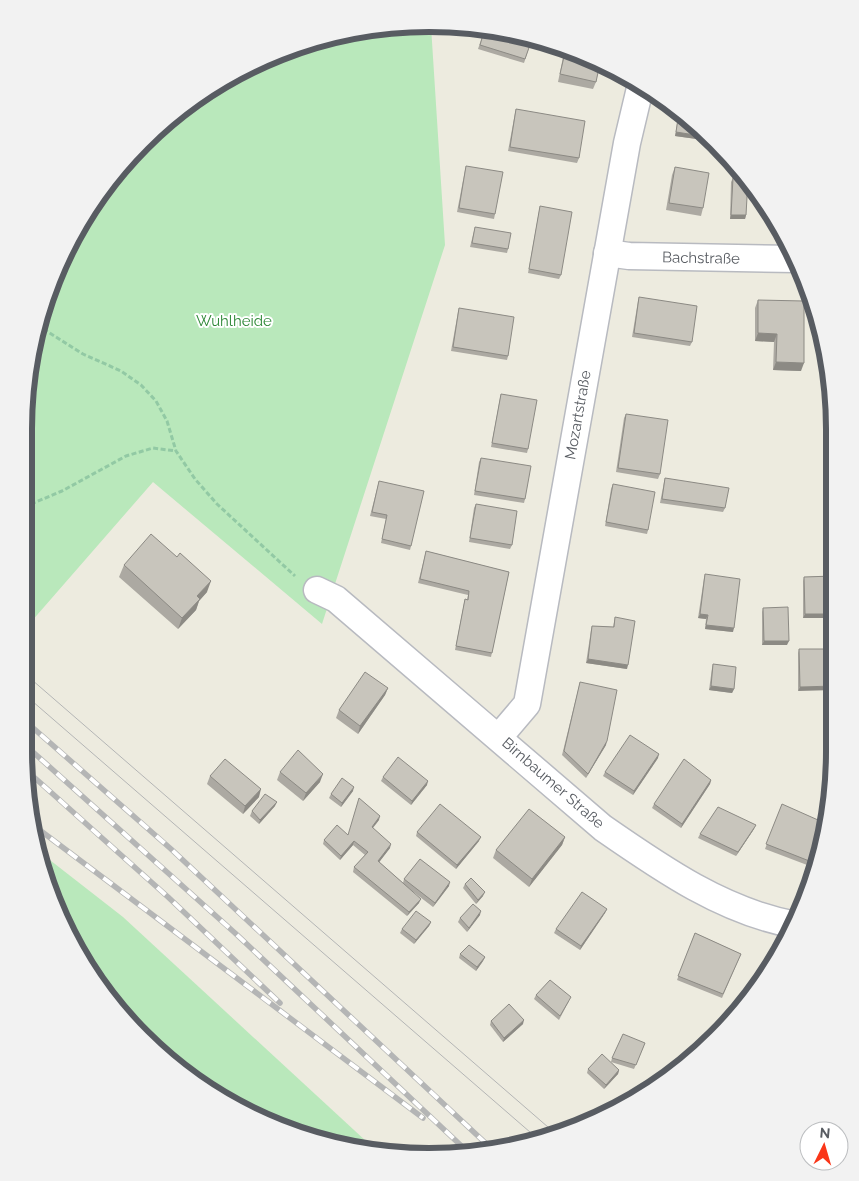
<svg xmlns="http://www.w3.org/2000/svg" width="859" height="1181" font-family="Raleway,sans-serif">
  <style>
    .green { fill: #b9e8bb }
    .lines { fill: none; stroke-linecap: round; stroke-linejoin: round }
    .minor-casing { stroke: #b8bac0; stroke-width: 29 }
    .path { stroke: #92c9a4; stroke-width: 3; stroke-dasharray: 5 2.5; stroke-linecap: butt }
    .minor { stroke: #fff; stroke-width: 26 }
    .tram { stroke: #b4b5b5; stroke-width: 1 }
    .rail-casing { stroke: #b4b5b5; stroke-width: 5.5 }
    .rail { stroke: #fff; stroke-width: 4; stroke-dasharray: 11; stroke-linecap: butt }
    .wall { fill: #aca9a2 }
    .shaded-wall { fill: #8c8a84 }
    .building { fill: #c8c5bc; stroke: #8c8a84 }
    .labels { text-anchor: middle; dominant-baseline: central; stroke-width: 4; stroke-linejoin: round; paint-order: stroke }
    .street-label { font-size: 15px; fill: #585c62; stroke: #fff }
    .park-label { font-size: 15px; fill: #2c8735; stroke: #fff }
    .rim { fill: none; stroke: #585c62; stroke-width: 6 }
  </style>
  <rect width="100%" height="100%" fill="#edebdf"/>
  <g class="green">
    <polygon points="403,25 431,26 445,245 322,624 153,482 24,630 24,429 38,325 92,204 182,108 250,66 324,38"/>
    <polygon points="37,850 123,917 380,1154 250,1116 162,1057 92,977 38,857"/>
  </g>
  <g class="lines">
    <defs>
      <g id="minor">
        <polyline points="607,253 629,256 796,259"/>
        <path d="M317,590L336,599L603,828C662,869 724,912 796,925"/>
        <polyline points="499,737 527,704 627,143 641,84"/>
      </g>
    </defs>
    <use href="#minor" class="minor-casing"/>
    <g class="path">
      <polyline points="40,319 48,331"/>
      <polyline points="37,325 83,354 121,371 141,385 156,401 167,421 176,451 195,479 217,504 295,576"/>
      <polyline points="24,507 62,491 126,456 153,448 176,451"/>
    </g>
    <use href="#minor" class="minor"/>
    <g class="tram">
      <polyline points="24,673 556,1134"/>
      <polyline points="24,694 538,1139"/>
    </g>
    <defs>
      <g id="rail">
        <polyline points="24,720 171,849 494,1151"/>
        <polyline points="24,744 235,933 470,1154"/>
        <polyline points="26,770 168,897 280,1003"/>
        <polyline points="33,825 423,1118"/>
      </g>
    </defs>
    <use href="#rail" class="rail-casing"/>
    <use href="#rail" class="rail"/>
  </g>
  <g class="wall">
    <polygon points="485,28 532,39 524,63 478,49"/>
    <polygon points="565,47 600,63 596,82 593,89 558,82"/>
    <polygon points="516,109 579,158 577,163 508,151 515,113"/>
    <polygon points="679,111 697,124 711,141 675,136"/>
    <polygon points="466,166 495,214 494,219 457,212 465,170"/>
    <polygon points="675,167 703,208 701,216 666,210 672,175"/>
    <polygon points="733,178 746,215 745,219 730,219 731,182"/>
    <polygon points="540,206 561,275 559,279 528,273 539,211"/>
    <polygon points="475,227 508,249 507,253 470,247"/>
    <polygon points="639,297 692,342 690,346 632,337 638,301"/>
    <polygon points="758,300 801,371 773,370 774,342 755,341 755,308"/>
    <polygon points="459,308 508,356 507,360 451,351 458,312"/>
    <polygon points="501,394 528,449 527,453 491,447 500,398"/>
    <polygon points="626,414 660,474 658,479 616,472 624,418"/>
    <polygon points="481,458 525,499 524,503 474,495 479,462"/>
    <polygon points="665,478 725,508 723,512 660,503 664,482"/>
    <polygon points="379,481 411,546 410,550 381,543 386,519 370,516"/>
    <polygon points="613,484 648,530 647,534 605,526 611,489"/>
    <polygon points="476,504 512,545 510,549 469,542 474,508"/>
    <polygon points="426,551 509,572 491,657 455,650 464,603 465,599 467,600 468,595 418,583"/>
    <polygon points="177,557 207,592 199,601 196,610 178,629 119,577 124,565"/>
    <polygon points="705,574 733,632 705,629 706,619 698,618 704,578"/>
    <polygon points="833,576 833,618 803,618 803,581 804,577"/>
    <polygon points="763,608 787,645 762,645 762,612"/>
    <polygon points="615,617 627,669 586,663 591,630 592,626 613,627"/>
    <polygon points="799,649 834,649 798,691 798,653"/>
    <polygon points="713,664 734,689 732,693 709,690 712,668"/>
    <polygon points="580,682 606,745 586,778 562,755"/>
    <polygon points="388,688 385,695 358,734 336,718 339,710"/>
    <polygon points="827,700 834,730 827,731 825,704"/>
    <polygon points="658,758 633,795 603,776 605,772"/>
    <polygon points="280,772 320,782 303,801 277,780"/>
    <polygon points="210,776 259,797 243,814 207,784"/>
    <polygon points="383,777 427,785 411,805 381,781"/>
    <polygon points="711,780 710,784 681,828 652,808 654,804"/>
    <polygon points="353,791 341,807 329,798 331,794"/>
    <polygon points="782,804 822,850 815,868 765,849"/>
    <polygon points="275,806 259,824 250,816 252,811"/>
    <polygon points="379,820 373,828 390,848 379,862 403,883 404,879 449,886 433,907 407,887 419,903 407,916 353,872 354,867 365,855 353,845 340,860 323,844 324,840 348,835"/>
    <polygon points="754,829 736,856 698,838 700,834"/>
    <polygon points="417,832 479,841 456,869 416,836"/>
    <polygon points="565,837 562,845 529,887 493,858 496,850"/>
    <polygon points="465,884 483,896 476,904 463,888"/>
    <polygon points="607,909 605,913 580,950 554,933 556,929"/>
    <polygon points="480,915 467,932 458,922 460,918"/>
    <polygon points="431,922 429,926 414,944 400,933 402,929"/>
    <polygon points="695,933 741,954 722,998 677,980"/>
    <polygon points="460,954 485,957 483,961 476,971 459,958"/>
    <polygon points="536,995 569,1001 559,1020 534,999"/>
    <polygon points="491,1021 523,1024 503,1042 490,1025"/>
    <polygon points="645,1043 634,1069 611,1062 612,1058"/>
    <polygon points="588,1069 619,1070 618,1074 604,1089 587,1073"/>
  </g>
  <g class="shaded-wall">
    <polygon points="676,132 708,137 711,140 711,141 675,136"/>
    <polygon points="731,215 746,215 745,219 730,219"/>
    <polygon points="758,333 777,334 774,342 755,341"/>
    <polygon points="776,362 804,363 801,371 773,370"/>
    <polygon points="211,581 207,592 199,601 196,610 178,629 182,618 197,596"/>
    <polygon points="700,614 708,615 706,619 698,618"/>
    <polygon points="805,614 833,614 833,618 803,618"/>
    <polygon points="706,625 734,628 733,632 705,629"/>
    <polygon points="764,641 789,641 787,645 762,645"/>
    <polygon points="588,659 628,665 627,669 586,663"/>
    <polygon points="711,686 734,689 732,693 709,690"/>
    <polygon points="834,686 834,690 798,691 800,687"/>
    <polygon points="388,688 385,695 358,734 360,726"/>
    <polygon points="834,726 834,730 827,731 828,727"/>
    <polygon points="607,741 606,745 586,778 588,774"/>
    <polygon points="659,754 658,758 633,795 634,791"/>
    <polygon points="323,774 320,782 303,801 306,793"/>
    <polygon points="711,780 710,784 681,828 682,824"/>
    <polygon points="428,781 427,785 411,805 412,801"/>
    <polygon points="354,787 353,791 341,807 342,803"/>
    <polygon points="261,789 259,797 243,814 245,806"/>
    <polygon points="277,802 275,806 259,824 260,820"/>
    <polygon points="380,816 379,820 370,831 372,827"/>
    <polygon points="756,825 754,829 736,856 738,852"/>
    <polygon points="481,837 479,841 456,869 457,865"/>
    <polygon points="565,837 562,845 529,887 532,879"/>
    <polygon points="354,841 353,845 340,860 341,856"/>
    <polygon points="391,844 390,848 377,865 378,861"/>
    <polygon points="450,882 449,886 433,907 435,903"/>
    <polygon points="485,892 483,896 476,904 478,900"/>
    <polygon points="421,899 419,903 407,916 409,912"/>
    <polygon points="607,909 605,913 580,950 581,946"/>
    <polygon points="481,911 480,915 467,932 469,928"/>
    <polygon points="431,922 429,926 414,944 416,940"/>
    <polygon points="485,957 483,961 476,971 477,967"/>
    <polygon points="524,1020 523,1024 503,1042 504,1038"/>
    <polygon points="619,1070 618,1074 604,1089 606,1085"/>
  </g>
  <g class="building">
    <polygon points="485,28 532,39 525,59 480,45"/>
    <polygon points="566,48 600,63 596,82 560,74"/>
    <polygon points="516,109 585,121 579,158 510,147"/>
    <polygon points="679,112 697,124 708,137 676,132"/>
    <polygon points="466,166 503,172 495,214 459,208"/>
    <polygon points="675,167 709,173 703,208 669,203"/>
    <polygon points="733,178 748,179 746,215 731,215"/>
    <polygon points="540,206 572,212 561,275 529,269"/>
    <polygon points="475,227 511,233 508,249 472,243"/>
    <polygon points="639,297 697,306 692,342 634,333"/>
    <polygon points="758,300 804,301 804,363 776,362 777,334 758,333"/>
    <polygon points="459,308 514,317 508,356 453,347"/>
    <polygon points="501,394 537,400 528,449 492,443"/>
    <polygon points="626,414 668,420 660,474 618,468"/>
    <polygon points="481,458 531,466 525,499 475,491"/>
    <polygon points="665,478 729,488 725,508 662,499"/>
    <polygon points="379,481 424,491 411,546 382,539 387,515 372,512"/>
    <polygon points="613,484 655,492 648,530 606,522"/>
    <polygon points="476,504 517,511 512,545 470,538"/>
    <polygon points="151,534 177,557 180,553 211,581 197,596 200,599 182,618 124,565"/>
    <polygon points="426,551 509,572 492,653 456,646 465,599 468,600 469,591 420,579"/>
    <polygon points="705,574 740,579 734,628 706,625 708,615 700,614"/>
    <polygon points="833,576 833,614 805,614 804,577"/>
    <polygon points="788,607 789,641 764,641 763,608"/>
    <polygon points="615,617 635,621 628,665 588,659 592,626 614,627"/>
    <polygon points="799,649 834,649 834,686 800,687"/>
    <polygon points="713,664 736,667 734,689 711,686"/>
    <polygon points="365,672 388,688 360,726 339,710"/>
    <polygon points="580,682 617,690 607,741 588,774 564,751"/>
    <polygon points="827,700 834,700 834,726 828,727"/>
    <polygon points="630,735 659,754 634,791 605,772"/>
    <polygon points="298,750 323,774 306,793 280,772"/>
    <polygon points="398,757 428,781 412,801 383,777"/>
    <polygon points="225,759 261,789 245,806 210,776"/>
    <polygon points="684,759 711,780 682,824 654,804"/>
    <polygon points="342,778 354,787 342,803 331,794"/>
    <polygon points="265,794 277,802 260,820 252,811"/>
    <polygon points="359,798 380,816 372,827 391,844 378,861 421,899 409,912 354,867 368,852 354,841 341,856 324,840 337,825 348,835"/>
    <polygon points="440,804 481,837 457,865 417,832"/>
    <polygon points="782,804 827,824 823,850 817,864 766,844"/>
    <polygon points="718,807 756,825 738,852 700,834"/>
    <polygon points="529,809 565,837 532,879 496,850"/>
    <polygon points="420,859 450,882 435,903 404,879"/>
    <polygon points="471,878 485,892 478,900 465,884"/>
    <polygon points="582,892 607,909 581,946 556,929"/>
    <polygon points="473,904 481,911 469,928 460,918"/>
    <polygon points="416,911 431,922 416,940 402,929"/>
    <polygon points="695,933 741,954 723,994 678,976"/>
    <polygon points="469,945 485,957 477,967 460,954"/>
    <polygon points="550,980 571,997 560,1016 536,995"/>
    <polygon points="509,1004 524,1020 504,1038 491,1021"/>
    <polygon points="705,1033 714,1036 698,1052"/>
    <polygon points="623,1034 645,1043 636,1065 612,1058"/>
    <polygon points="602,1054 619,1070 606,1085 588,1069"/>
  </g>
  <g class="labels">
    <g class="street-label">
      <text transform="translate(701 258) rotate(1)">Bachstraße</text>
      <text transform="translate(578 415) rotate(-80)">Mozartstraße</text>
      <text transform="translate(553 783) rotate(41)">Birnbaumer Straße</text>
    </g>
    <g class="park-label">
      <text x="234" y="321">Wuhlheide</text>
    </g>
  </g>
  <path d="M0 0H859V1181H0ZM429 32H429A397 397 0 0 1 826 429V751A397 397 0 0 1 429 1148H429A397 397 0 0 1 32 751V429A397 397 0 0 1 429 32Z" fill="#f2f2f2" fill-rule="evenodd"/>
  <path class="rim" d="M429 32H429A397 397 0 0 1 826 429V751A397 397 0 0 1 429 1148H429A397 397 0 0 1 32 751V429A397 397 0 0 1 429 32Z"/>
  <g transform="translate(824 1146) rotate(5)"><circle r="24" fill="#ffffff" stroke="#bcbec0"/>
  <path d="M0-4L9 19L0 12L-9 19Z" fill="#fa3619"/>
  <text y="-8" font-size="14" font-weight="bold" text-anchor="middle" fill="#585c62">N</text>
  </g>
</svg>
